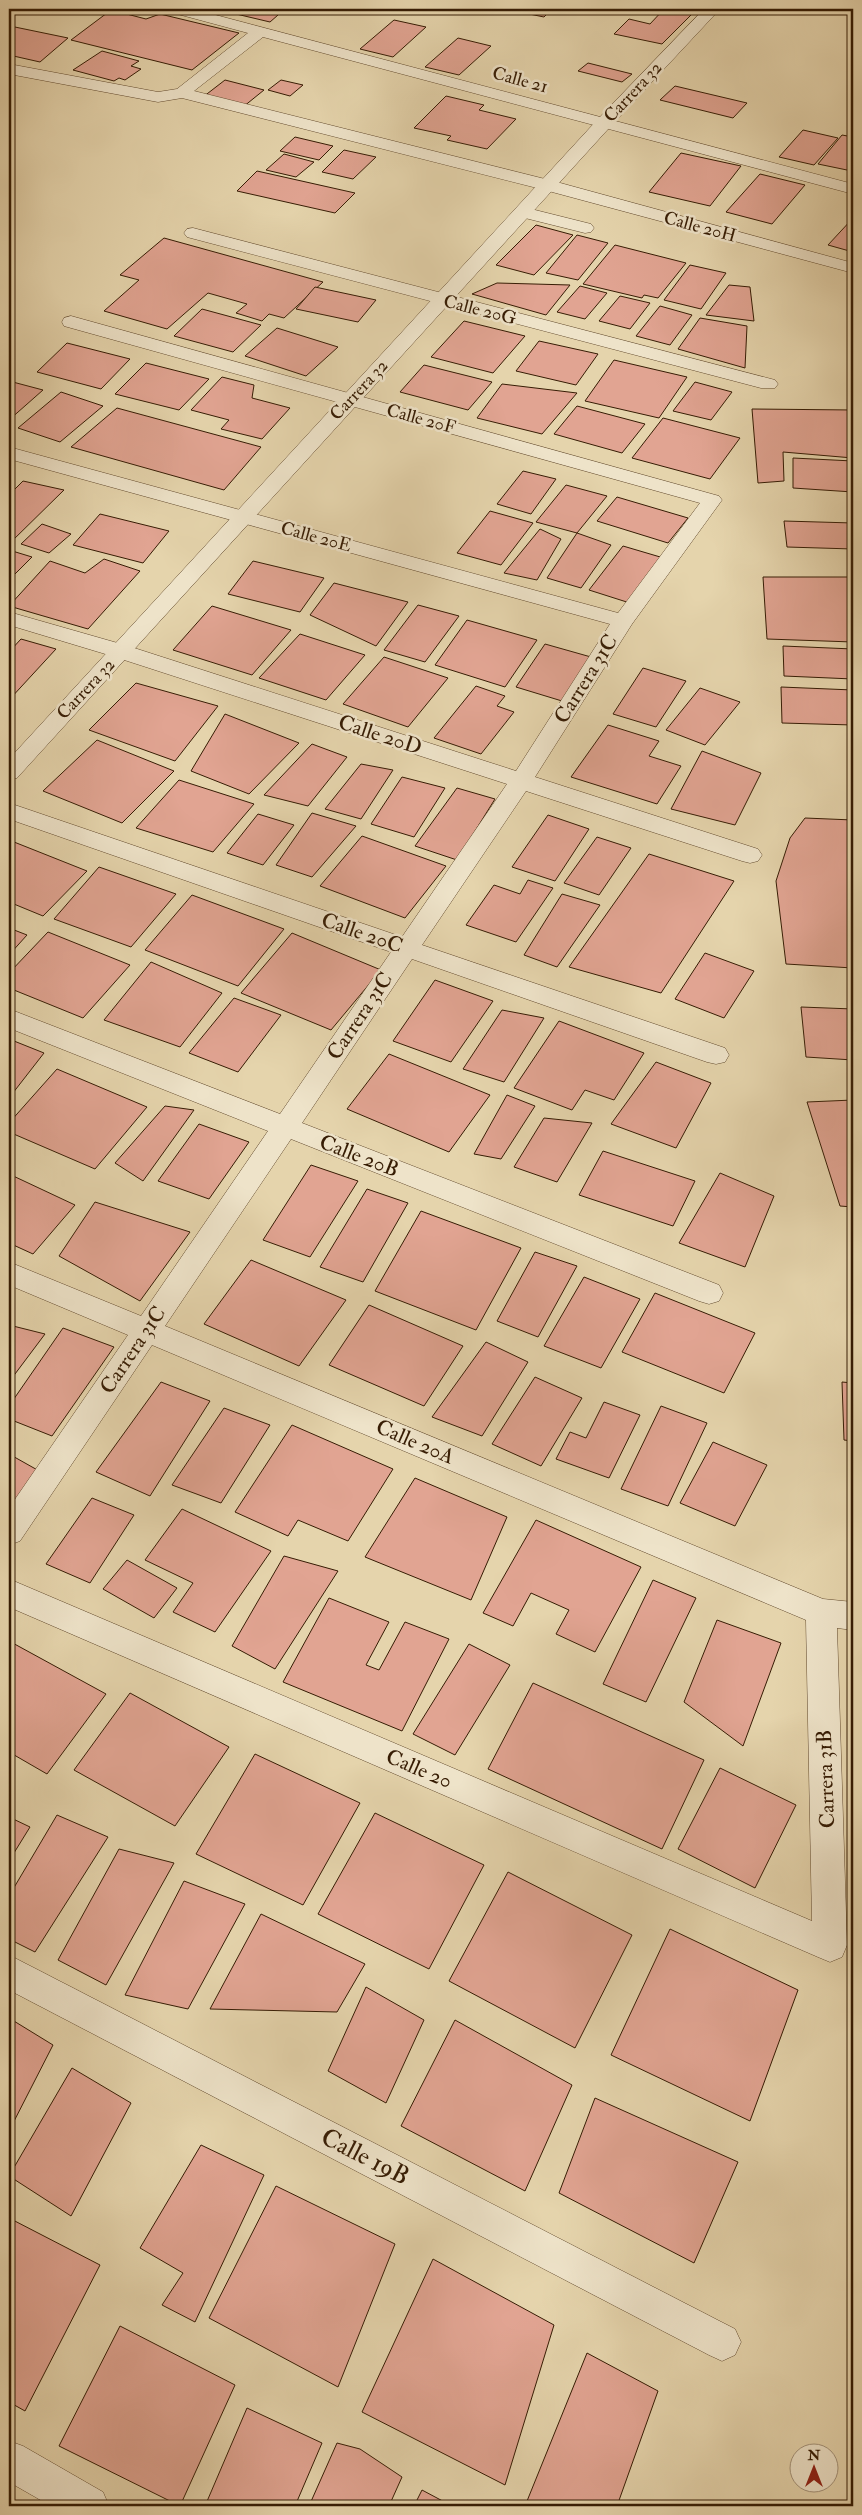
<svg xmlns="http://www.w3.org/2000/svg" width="862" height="2515" font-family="'IM FELL Double Pica',serif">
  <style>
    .building { fill: #e1a492; stroke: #361c04 }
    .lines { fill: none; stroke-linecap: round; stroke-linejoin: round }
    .minor-casing { stroke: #624a2e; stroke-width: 1 }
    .tertiary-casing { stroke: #624a2e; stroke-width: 1 }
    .minor { fill: #eee3c9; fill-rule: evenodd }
    .tertiary { fill: #eee3c9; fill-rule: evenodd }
    .labels { text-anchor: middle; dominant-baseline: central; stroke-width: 5; stroke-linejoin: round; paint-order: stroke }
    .far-street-label { font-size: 18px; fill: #361c04; stroke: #eee3c9 }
    .street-label { font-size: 21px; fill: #361c04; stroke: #eee3c9 }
    .near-street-label { font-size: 25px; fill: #361c04; stroke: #eee3c9 }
  </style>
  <rect width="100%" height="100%" fill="#e5d4ac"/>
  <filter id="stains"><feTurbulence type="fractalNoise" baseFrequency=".004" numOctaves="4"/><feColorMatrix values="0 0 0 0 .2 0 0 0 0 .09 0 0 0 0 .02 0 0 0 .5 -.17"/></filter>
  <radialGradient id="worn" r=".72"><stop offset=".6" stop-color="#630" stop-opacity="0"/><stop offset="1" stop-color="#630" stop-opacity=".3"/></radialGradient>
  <g class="building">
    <polygon points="215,9 280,9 278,15 270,22"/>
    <polygon points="505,9 552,9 544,17"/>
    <polygon points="664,9 697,9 662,44 614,34 629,19 650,24"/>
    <polygon points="111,10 146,19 160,14 239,33 192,70 71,40"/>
    <polygon points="394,20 426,27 393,57 360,49"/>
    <polygon points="10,26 68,38 40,62 9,55"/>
    <polygon points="458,38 491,46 459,75 425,67"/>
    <polygon points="102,51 139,61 131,66 141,69 125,80 119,78 114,81 73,70"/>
    <polygon points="588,63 632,74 622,82 578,71"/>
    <polygon points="225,80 264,90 243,107 203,97"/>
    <polygon points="281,80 303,85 290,96 268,90"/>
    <polygon points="675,86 747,103 733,118 660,100"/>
    <polygon points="446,96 484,105 479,110 516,119 487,149 447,140 451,136 414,128"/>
    <polygon points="803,130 838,138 814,165 779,157"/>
    <polygon points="842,135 853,137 853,163 847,170 818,164"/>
    <polygon points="295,137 333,146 319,160 280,151"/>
    <polygon points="344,150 376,157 353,179 322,172"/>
    <polygon points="681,153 741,166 710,206 649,192"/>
    <polygon points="284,154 314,162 296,177 266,170"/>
    <polygon points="257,171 355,193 335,213 237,191"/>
    <polygon points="760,174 805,185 772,224 726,212"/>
    <polygon points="853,218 853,252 828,245"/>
    <polygon points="536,225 573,235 534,275 496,265"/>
    <polygon points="577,235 608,243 578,280 546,273"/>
    <polygon points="164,238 323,282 284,318 269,314 262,321 236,313 247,304 208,293 167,329 104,311 139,280 120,275"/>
    <polygon points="615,245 686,263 658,298 644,295 642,298 583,284"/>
    <polygon points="690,265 726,273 701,309 664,300"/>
    <polygon points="497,283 570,285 546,315 472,294"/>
    <polygon points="729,285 750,287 754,321 706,315"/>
    <polygon points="580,286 607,293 585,319 557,312"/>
    <polygon points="315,287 376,300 358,322 296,309"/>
    <polygon points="620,296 650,303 630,329 599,321"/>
    <polygon points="660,306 692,315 670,345 636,336"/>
    <polygon points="202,309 261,325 233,352 174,336"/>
    <polygon points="700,318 747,326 745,368 678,349"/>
    <polygon points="464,321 525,336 493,373 431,357"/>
    <polygon points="277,328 338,347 306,376 245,356"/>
    <polygon points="539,341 598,354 576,385 516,371"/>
    <polygon points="67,343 130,359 101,389 37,372"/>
    <polygon points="614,360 687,377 659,418 585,401"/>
    <polygon points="146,363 209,379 179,410 115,394"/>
    <polygon points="424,365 492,382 468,410 400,392"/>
    <polygon points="222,377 254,385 252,398 290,408 262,439 221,429 229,420 191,410"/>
    <polygon points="9,381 43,390 9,420"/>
    <polygon points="695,382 732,392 711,420 673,411"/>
    <polygon points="502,384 577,393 542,434 477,418"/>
    <polygon points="61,392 103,406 60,442 18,428"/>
    <polygon points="577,406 645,424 622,453 554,434"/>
    <polygon points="117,408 261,447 224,490 71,447"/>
    <polygon points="752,409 853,410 853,458 783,452 784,481 758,483"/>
    <polygon points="663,418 740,438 710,479 632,458"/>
    <polygon points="793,458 853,461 853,492 793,488"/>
    <polygon points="523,471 556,479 531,514 497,504"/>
    <polygon points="23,481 64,490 11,542 9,542 9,495"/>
    <polygon points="566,485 607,496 577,533 536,522"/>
    <polygon points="617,497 688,518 668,543 597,521"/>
    <polygon points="490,511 533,523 501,565 457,553"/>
    <polygon points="100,514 169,531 143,563 73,545"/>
    <polygon points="784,521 853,523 853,549 787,547"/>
    <polygon points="42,524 71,534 49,553 21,544"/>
    <polygon points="540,529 561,539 537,580 504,573"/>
    <polygon points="577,533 611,545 581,588 547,578"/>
    <polygon points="623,546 667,559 633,604 589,590"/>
    <polygon points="9,550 32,557 9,580"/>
    <polygon points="104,559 140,571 88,629 9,606 50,561 85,573"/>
    <polygon points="253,561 324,578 300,612 228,594"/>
    <polygon points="763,577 853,577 853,642 767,639"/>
    <polygon points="334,583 408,602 376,646 310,615"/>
    <polygon points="418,605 459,616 425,662 384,650"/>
    <polygon points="212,606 291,630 252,675 173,650"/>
    <polygon points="467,620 537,640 505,687 435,665"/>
    <polygon points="300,634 365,655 326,700 259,678"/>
    <polygon points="21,639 56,649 9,700 9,652"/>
    <polygon points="545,644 591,657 562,701 516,687"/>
    <polygon points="783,646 853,649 853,679 784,676"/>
    <polygon points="384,657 448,678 408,727 343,704"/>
    <polygon points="643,668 686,681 656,727 613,714"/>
    <polygon points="136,683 218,706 175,761 89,730"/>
    <polygon points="476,686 505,696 497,706 514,712 481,754 434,738"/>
    <polygon points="781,687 853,690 853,725 782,723"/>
    <polygon points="700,688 740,702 705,745 666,730"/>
    <polygon points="225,714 299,743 249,794 191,771"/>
    <polygon points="608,725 659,741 649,756 681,766 657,804 571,777"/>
    <polygon points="97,740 174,771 122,823 43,791"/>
    <polygon points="312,744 347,757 308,806 264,795"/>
    <polygon points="702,751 761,773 735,825 671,809"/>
    <polygon points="361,764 393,770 361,819 325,809"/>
    <polygon points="402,777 445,788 414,837 371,824"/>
    <polygon points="179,780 254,804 213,852 136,828"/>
    <polygon points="457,788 495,799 457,860 415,846"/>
    <polygon points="312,813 356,826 312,877 276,865"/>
    <polygon points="258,814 294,825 263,865 227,853"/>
    <polygon points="548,815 589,829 555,881 512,867"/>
    <polygon points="805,818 853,820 853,968 786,964 776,881 790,838"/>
    <polygon points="362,836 446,866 405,918 320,886"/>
    <polygon points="597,837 631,848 599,895 564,883"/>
    <polygon points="9,840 87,871 43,916 9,902"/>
    <polygon points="649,854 734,881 661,993 569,967"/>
    <polygon points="99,867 176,894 131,947 54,919"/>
    <polygon points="528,880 553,888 516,942 466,925 494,885 520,894"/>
    <polygon points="562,894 600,905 557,967 524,955"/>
    <polygon points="192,895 284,929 238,986 145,950"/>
    <polygon points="9,928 27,935 9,955"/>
    <polygon points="48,932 130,965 83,1018 9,988 9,973"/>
    <polygon points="292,933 381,970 331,1030 241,993"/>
    <polygon points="705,953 754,971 724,1018 675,999"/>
    <polygon points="151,962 222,993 180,1047 104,1020"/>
    <polygon points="435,980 493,1001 451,1062 393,1041"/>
    <polygon points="234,998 281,1015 238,1072 189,1053"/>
    <polygon points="801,1007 853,1009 853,1060 806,1057"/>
    <polygon points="502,1010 544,1018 504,1082 463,1069"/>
    <polygon points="559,1021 644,1053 614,1100 585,1090 572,1110 514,1088"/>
    <polygon points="9,1039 44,1053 9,1098"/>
    <polygon points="389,1054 490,1095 449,1152 347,1109"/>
    <polygon points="656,1062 711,1083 676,1148 611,1124"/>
    <polygon points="57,1069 147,1107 95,1169 9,1132 9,1123"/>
    <polygon points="507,1095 535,1106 501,1159 474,1154"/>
    <polygon points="853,1100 853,1207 840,1206 807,1102"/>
    <polygon points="165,1106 194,1110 143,1181 115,1163"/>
    <polygon points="544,1118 592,1123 557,1182 514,1167"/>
    <polygon points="199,1124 249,1142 209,1199 158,1181"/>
    <polygon points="603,1151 695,1181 673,1226 579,1195"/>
    <polygon points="311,1165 358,1181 310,1257 263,1240"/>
    <polygon points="720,1173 774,1196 745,1267 679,1243"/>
    <polygon points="9,1174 75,1205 33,1254 9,1243"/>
    <polygon points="367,1189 408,1203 363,1282 320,1267"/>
    <polygon points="95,1202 190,1232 140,1301 59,1256"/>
    <polygon points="421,1211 521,1248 476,1330 375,1291"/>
    <polygon points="535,1252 577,1266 538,1337 497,1321"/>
    <polygon points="251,1260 346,1300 299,1366 204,1324"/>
    <polygon points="584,1277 640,1299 601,1368 544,1346"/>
    <polygon points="655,1293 755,1333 724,1393 622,1352"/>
    <polygon points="369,1305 463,1346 424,1406 329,1365"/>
    <polygon points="9,1325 45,1334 9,1382"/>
    <polygon points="63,1328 114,1347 52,1436 9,1419 9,1406"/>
    <polygon points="486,1342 528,1362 482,1436 432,1417"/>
    <polygon points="535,1377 582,1398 541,1466 492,1444"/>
    <polygon points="161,1382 210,1401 150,1496 96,1472"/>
    <polygon points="842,1382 853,1383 853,1441 844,1440"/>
    <polygon points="604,1402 640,1415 609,1478 556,1459 570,1432 586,1438"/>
    <polygon points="661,1406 707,1423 668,1506 621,1489"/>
    <polygon points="224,1408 270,1425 221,1503 172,1485"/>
    <polygon points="292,1425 393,1469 348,1541 298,1520 288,1536 235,1512"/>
    <polygon points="713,1442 767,1465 735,1526 680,1503"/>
    <polygon points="9,1454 41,1472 9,1510"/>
    <polygon points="415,1478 507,1517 471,1600 365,1557"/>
    <polygon points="92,1498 134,1515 90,1583 46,1564"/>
    <polygon points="182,1509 271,1551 215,1632 173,1612 193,1583 145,1560"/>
    <polygon points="536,1520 641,1567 595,1652 556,1634 569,1610 531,1593 513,1626 483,1613"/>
    <polygon points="284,1556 338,1571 275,1669 232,1646"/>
    <polygon points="127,1560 177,1588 154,1618 103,1589"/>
    <polygon points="653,1580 696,1598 646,1702 603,1684"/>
    <polygon points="329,1598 389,1622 366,1665 379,1670 405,1622 449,1639 402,1731 283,1682"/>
    <polygon points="717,1620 781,1643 743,1746 684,1702"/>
    <polygon points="9,1641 106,1694 47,1774 9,1752"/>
    <polygon points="469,1644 510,1665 455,1755 413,1734"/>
    <polygon points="533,1683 704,1760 662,1849 488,1769"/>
    <polygon points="130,1693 229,1747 175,1826 74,1770"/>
    <polygon points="255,1754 360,1803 303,1905 196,1854"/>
    <polygon points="720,1768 796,1805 755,1888 678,1849"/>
    <polygon points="375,1813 484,1865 429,1969 318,1914"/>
    <polygon points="57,1815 108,1837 35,1952 9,1939 9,1896"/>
    <polygon points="9,1817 30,1827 9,1861"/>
    <polygon points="119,1849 174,1863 106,1985 58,1960"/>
    <polygon points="508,1872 632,1935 575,2048 449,1981"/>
    <polygon points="184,1881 245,1904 188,2009 125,1995"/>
    <polygon points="261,1914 365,1964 337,2012 210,2009"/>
    <polygon points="670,1929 798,1990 750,2121 611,2055"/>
    <polygon points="366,1987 424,2020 386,2103 328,2071"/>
    <polygon points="9,2018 53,2045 9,2131"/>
    <polygon points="455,2020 572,2085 525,2191 401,2126"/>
    <polygon points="72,2068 131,2103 71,2216 9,2176"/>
    <polygon points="595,2098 738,2162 694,2263 559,2193"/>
    <polygon points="201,2145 264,2175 195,2322 162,2305 183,2273 140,2248"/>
    <polygon points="276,2186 395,2244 338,2387 209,2318"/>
    <polygon points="9,2218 100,2265 25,2411 9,2402"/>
    <polygon points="433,2259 554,2325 505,2485 362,2412"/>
    <polygon points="120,2326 235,2385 180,2506 59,2446"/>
    <polygon points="587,2353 658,2391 617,2506 525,2506"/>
    <polygon points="247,2408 322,2443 295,2506 205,2506"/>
    <polygon points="337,2443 360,2449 402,2477 389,2506 309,2506"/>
    <polygon points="422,2490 452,2506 414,2506"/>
  </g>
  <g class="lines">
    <defs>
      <g id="minor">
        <polygon points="168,9 193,9 853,184 853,194 263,37 194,91 553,181 853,263 853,273 541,189 182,98 158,102 9,74 9,64 158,92 177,89 248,33 170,12"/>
        <polygon points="523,207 591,224 594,228 591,232 585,233 517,216 514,212 517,208"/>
        <polygon points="193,228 775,380 778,384 775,388 761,388 187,237 184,233 187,229"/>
        <polygon points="71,316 719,496 722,500 632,624 535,777 758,849 762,855 758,861 750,863 742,861 526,791 422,945 725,1048 729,1055 725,1062 716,1064 707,1062 412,959 302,1123 719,1285 723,1293 719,1301 709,1304 699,1301 291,1139 165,1326 823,1599 853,1602 853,1630 837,1628 847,1945 842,1957 830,1962 818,1957 9,1607 9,1579 812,1921 806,1620 152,1345 20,1541 9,1545 9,1508 128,1335 9,1285 9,1262 141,1316 268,1131 9,1028 9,1009 280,1114 391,952 9,819 9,803 402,937 507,784 112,656 9,625 9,612 128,646 516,771 610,624 9,459 9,447 618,613 700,503 64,326 62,322 64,318"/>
        <polygon points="9,1955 735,2329 741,2342 735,2355 722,2361 709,2355 9,1990"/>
        <polygon points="9,2441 23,2446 103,2492 109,2506 51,2506 9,2482"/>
      </g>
      <polygon id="tertiary" points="704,9 720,9 610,127 17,778 9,780 9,759 598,119"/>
    </defs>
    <use href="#minor" class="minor-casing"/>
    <use href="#tertiary" class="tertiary-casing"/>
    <use href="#minor" class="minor"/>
    <use href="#tertiary" class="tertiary"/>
  </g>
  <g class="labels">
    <g class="far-street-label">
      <text transform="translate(520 80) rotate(15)">Calle 21</text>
      <text transform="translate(633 92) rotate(-47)">Carrera 32</text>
      <text transform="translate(700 227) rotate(15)">Calle 20H</text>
      <text transform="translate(480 310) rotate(14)">Calle 20G</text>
      <text transform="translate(359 390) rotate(-47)">Carrera 32</text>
      <text transform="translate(421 419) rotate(15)">Calle 20F</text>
      <text transform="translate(316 537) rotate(15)">Calle 20E</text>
      <text transform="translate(86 689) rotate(-47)">Carrera 32</text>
    </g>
    <g class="street-label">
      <text transform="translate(586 679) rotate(-58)">Carrera 31C</text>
      <text transform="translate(380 735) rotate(18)">Calle 20D</text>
      <text transform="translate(362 933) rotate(19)">Calle 20C</text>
      <text transform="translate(360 1016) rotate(-56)">Carrera 31C</text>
      <text transform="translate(359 1156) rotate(21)">Calle 20B</text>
      <text transform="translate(133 1350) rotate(-56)">Carrera 31C</text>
      <text transform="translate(415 1442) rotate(23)">Calle 20A</text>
      <text transform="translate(419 1769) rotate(23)">Calle 20</text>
      <text transform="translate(826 1779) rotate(-92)">Carrera 31B</text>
    </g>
    <g class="near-street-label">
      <text transform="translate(365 2157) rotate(27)">Calle 19B</text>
    </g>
  </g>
  <rect width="862" height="2515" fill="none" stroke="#e5d4ac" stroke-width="30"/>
  <rect x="10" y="10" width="842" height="2495" fill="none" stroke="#361c04" stroke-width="2.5"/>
  <rect x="15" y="15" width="832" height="2485" fill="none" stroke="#361c04"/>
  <g transform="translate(814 2468)"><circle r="24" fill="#eee3c9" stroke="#a4937a"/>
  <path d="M0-4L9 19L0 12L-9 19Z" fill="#8f2418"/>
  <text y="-8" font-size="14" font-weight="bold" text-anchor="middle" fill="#361c04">N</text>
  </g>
  <rect width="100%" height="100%" filter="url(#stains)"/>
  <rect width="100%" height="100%" fill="url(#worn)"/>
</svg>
